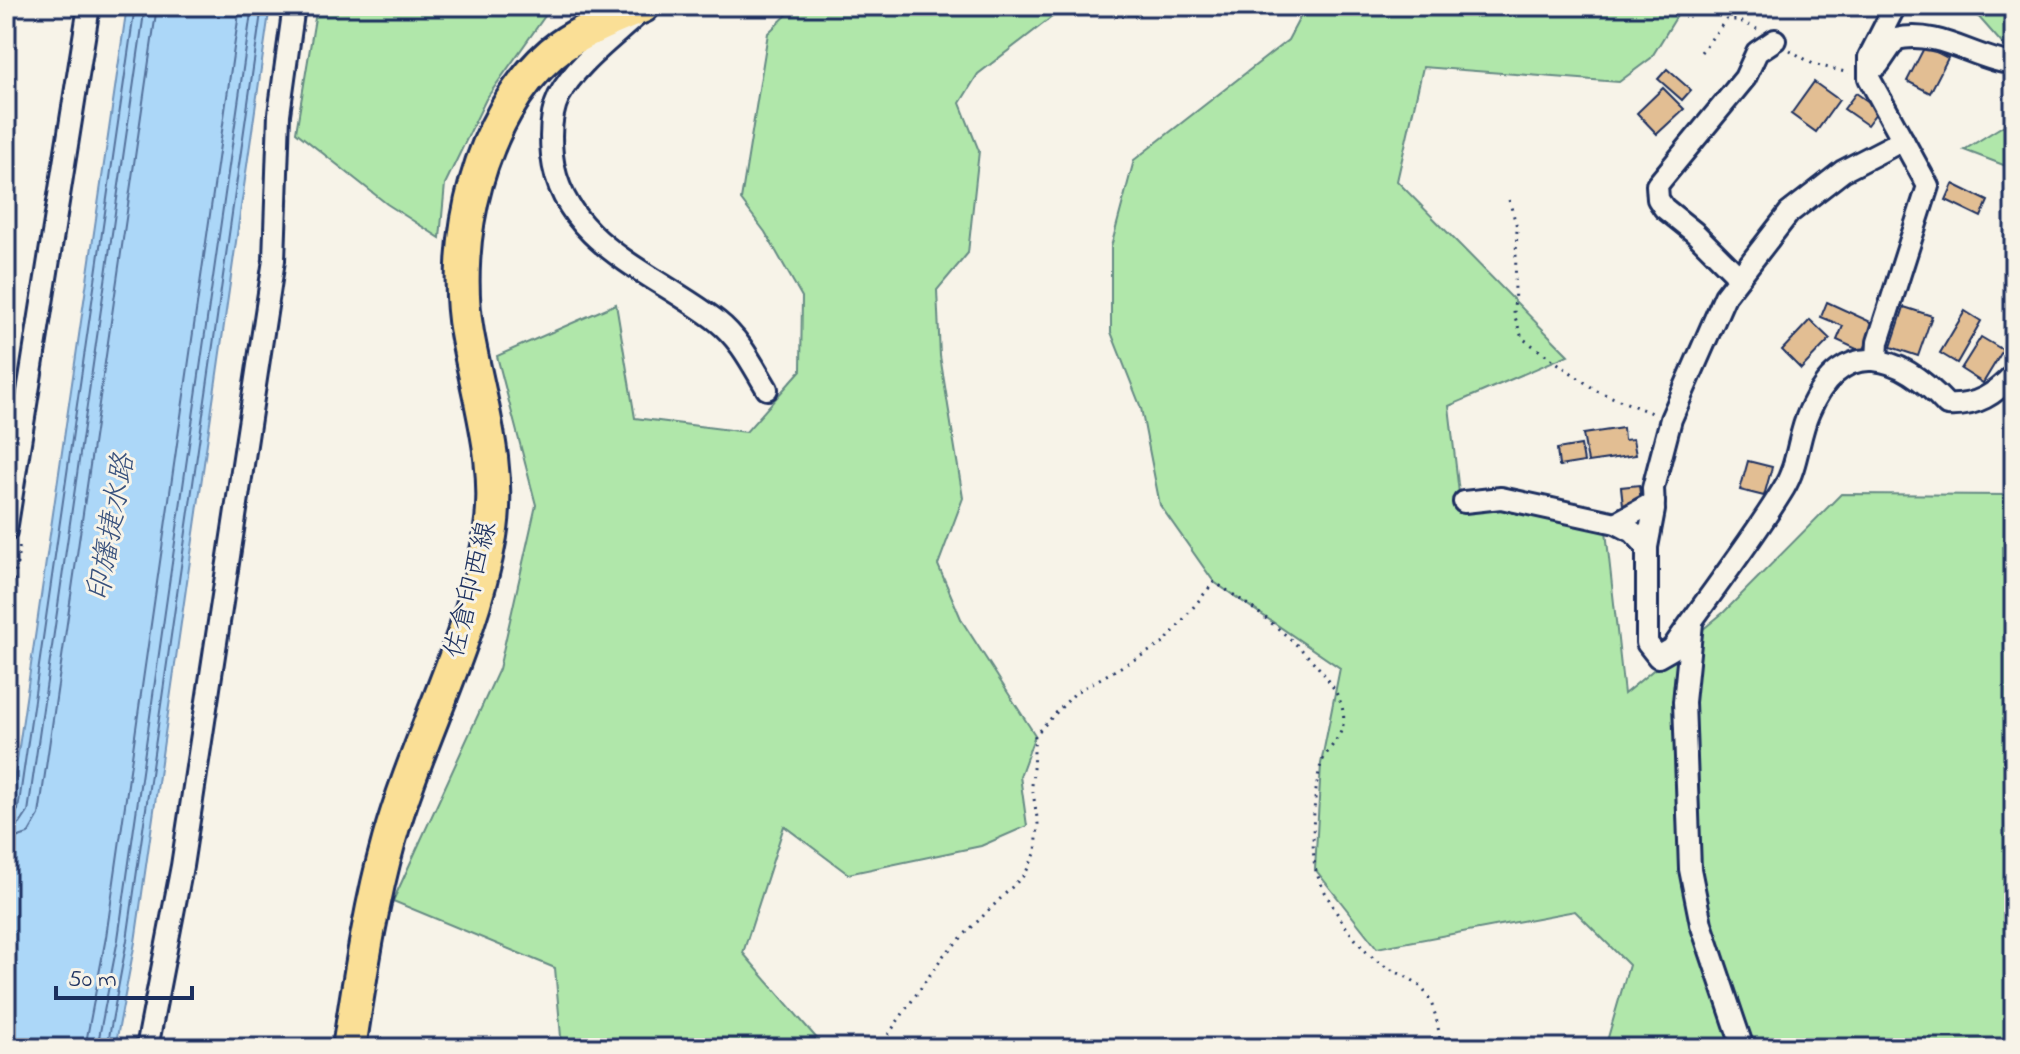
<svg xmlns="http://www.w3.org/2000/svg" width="2020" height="1054" font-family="'Indie Flower','Klee One',sans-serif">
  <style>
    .green { fill: #b0e7aa; stroke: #668b84; stroke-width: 2 }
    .water { fill: #acd7f8; stroke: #7294ba; stroke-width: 2 }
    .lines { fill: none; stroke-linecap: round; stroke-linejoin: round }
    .shore { stroke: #55729c; stroke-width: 2 }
    .building { fill: #e2be93; stroke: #1b2f5e; stroke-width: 2 }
    .minor-casing { stroke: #1b2f5e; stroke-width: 26 }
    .primary-casing { stroke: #1b2f5e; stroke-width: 38 }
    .path { stroke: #1b2f5e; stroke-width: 3; stroke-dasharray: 2 6; stroke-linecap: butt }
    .minor { stroke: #f7f3e8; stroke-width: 20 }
    .primary { stroke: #fadf96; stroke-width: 32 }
    .labels { text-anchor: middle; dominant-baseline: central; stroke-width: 6; stroke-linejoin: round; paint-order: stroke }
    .street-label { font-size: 28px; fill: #1b2f5e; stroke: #f7f3e8 }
    .water-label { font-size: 30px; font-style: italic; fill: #38517d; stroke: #f7f3e8 }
  </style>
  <rect width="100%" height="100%" fill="#f7f3e8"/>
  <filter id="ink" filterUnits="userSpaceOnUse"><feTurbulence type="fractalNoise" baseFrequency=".0125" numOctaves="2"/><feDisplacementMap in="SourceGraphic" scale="16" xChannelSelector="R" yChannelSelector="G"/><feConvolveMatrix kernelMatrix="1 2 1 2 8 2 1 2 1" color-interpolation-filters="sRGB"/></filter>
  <g filter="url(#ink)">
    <g class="green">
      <polygon points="317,6 552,6 486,99 445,184 440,238 387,204 296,132"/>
      <polygon points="796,6 1146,6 1136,15 1061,10 978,74 960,103 979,151 968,253 937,290 940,356 963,498 938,565 962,621 1035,735 1020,776 1027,826 981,846 848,874 784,826 743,953 819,1041 811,1048 562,1048 555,968 393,901 499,669 536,505 497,356 616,304 635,418 746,432 801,370 802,297 765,232 741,200 768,33"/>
      <polygon points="1306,6 1683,6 1651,58 1619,82 1423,67 1397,181 1568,355 1449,406 1459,493 1606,531 1624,694 1724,612 1841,494 2014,495 2012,1048 1605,1048 1629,965 1575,911 1377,948 1315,869 1321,764 1340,668 1214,582 1160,505 1141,408 1111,332 1111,247 1134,160 1288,40"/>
      <polygon points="1969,6 2014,6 2014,57"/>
      <polygon points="2014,119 2014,169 1964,150"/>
    </g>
    <polygon class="water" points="127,6 270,6 135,942 115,1048 6,1048 6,836"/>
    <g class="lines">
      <g class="shore">
        <polyline points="6,818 13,817 18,810 135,6"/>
        <polyline points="6,829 20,824 28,812 145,6"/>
        <polyline points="6,841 28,834 39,815 157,6"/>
        <polyline points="85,1048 106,937 240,6"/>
        <polyline points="97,1048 118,939 252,6"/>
        <polyline points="107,1048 127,940 262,6"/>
      </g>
    </g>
    <g class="building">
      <polygon points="1925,46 1948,58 1930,93 1907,81"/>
      <polygon points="1667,69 1691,90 1682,100 1658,79"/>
      <polygon points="1814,82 1839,100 1816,132 1791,114"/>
      <polygon points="1663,88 1684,109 1657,134 1637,113"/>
      <polygon points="1856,93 1879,109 1867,125 1844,109"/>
      <polygon points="1953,184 1988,201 1981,217 1946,200"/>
      <polygon points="1827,302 1875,324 1863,352 1837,340 1843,326 1821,317"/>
      <polygon points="1904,307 1932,316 1918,356 1891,347"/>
      <polygon points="1965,311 1981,321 1957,363 1940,353"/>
      <polygon points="1810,320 1830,339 1801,369 1782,350"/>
      <polygon points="1981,337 2003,350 1983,383 1961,369"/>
      <polygon points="1623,428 1624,440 1633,439 1636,455 1588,462 1583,434"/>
      <polygon points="1581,445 1584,462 1559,466 1557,449"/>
      <polygon points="1748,461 1772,467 1764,496 1740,490"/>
      <polygon points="1639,485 1641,503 1623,505 1621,487"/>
    </g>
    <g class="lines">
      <defs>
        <g id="minor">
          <path d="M635,17C610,40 575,66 559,96C550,114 550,135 552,155C561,243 655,273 717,321C740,339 752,364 767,389"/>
          <path d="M1869,71L1879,64L1896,39C1939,29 1974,59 2014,64"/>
          <path d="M1903,140L1843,171L1789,213L1725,296L1671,419L1653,488L1654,510L1647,547V643L1658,657L1672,649C1709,595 1750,544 1784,488C1798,465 1798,436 1809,412C1843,333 1901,355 1947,405C1977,407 1995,394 2014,374"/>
          <polyline points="1738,276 1694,232 1664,208 1658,199 1657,185 1745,78 1757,52 1775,40"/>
          <polyline points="1877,358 1878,342 1928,186 1869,78 1869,57 1895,6"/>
          <polyline points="1464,502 1501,498 1616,523 1633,532 1647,547"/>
          <polyline points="1616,523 1654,502"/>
          <polyline points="6,531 89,6"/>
          <polyline points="1692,623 1684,702 1690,869 1701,924 1743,1048"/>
          <polyline points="147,1048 182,866 274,260 279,114 294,6"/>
        </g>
        <path id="primary" d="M349,1048C360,978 370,908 389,840C418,737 472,642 490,536C502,466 479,401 467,333C451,242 479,116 552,53C577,32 613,19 643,6"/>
      </defs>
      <use href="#minor" class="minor-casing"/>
      <use href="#primary" class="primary-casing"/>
      <g class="path">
        <polyline points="1790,50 1813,64 1849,73"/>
        <polyline points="1701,52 1726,20 1738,20 1757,29"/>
        <polyline points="1509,200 1517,227 1514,314 1522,338 1597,391 1654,414"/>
        <polyline points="6,636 20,543"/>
        <path d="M879,1048L943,956L1025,874L1036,852L1038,824L1032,786L1035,735L1076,692L1164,643L1214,582C1250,604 1353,678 1343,725C1340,739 1327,750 1322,762C1314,781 1310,851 1316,871C1325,898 1354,944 1377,961C1389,970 1403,974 1415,982C1435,997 1438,1025 1441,1048"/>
      </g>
      <use href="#minor" class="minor"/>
      <use href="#primary" class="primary"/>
    </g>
  </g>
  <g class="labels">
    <g class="street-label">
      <text transform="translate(472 590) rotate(-76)">佐倉印西線</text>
    </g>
    <g class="water-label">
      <text transform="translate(113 528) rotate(-80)">印旛捷水路</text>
    </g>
  </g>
  <rect width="2020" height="1054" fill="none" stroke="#f7f3e8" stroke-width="32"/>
  <rect x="16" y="16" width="1988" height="1022" fill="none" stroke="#1b2f5e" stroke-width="3" filter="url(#ink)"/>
  <path d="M56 986v12h136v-12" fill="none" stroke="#1b2f5e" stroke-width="4"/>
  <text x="68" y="986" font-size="24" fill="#1b2f5e" stroke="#f7f3e8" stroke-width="6" paint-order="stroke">50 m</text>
</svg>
